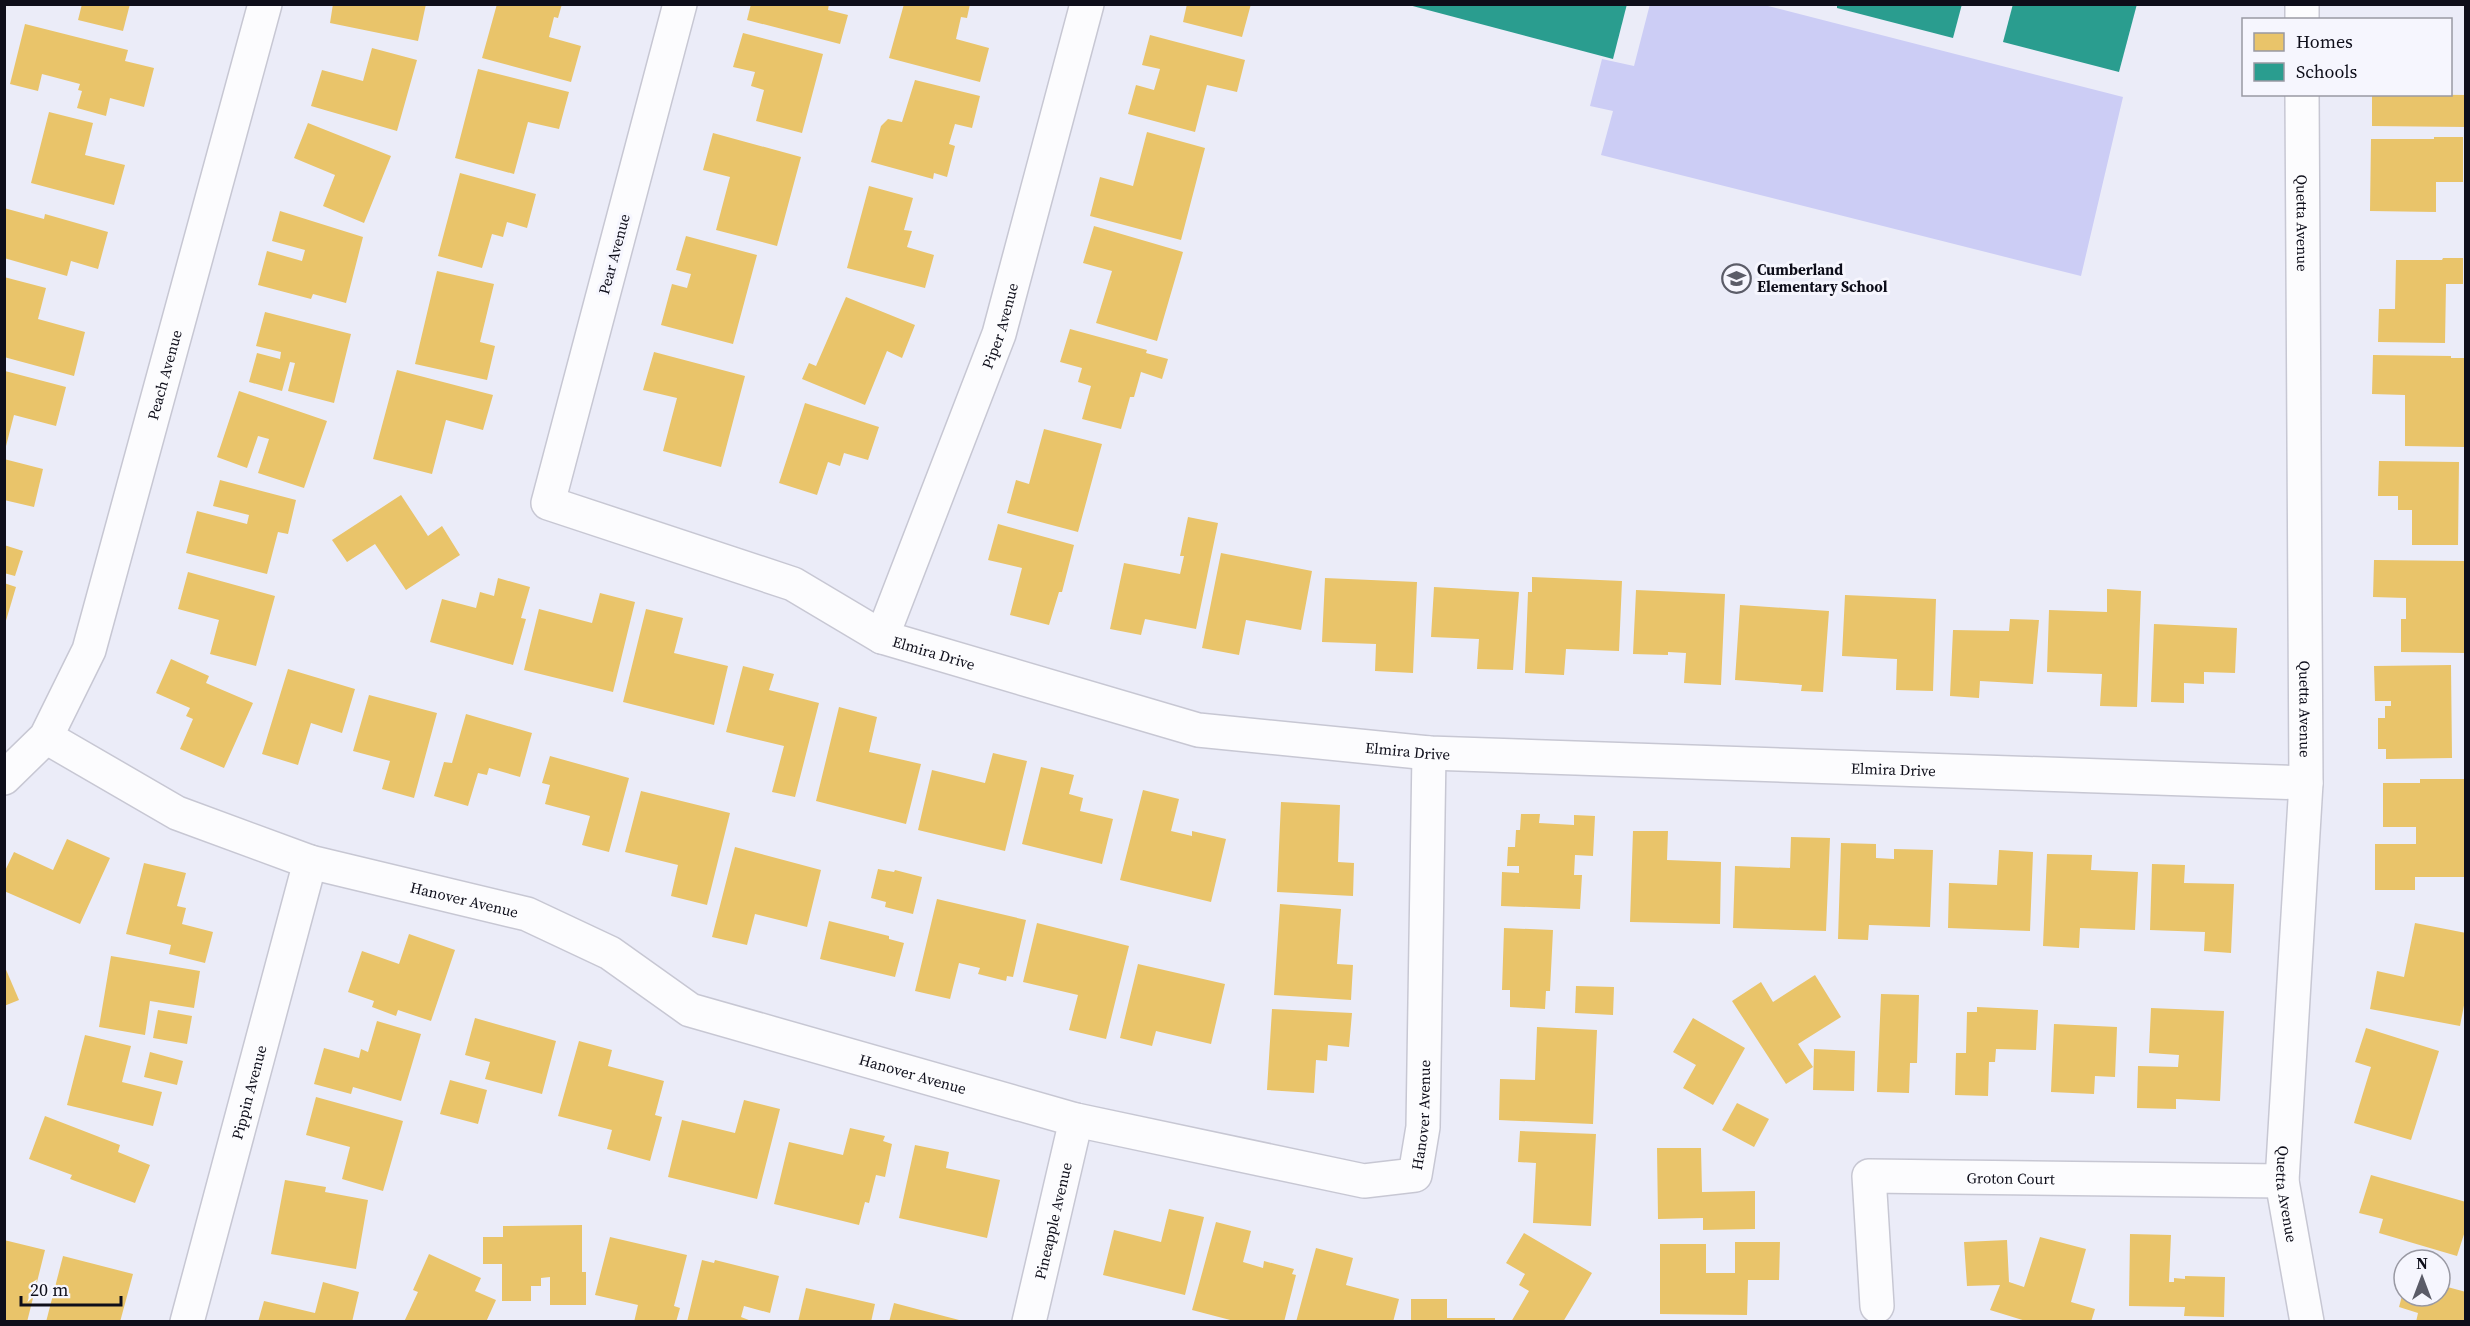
<svg xmlns="http://www.w3.org/2000/svg" width="2470" height="1326" font-family="'Source Serif 4',serif">
  <style>
    .green { fill: #cccdf5 }
    .homes { fill: #e9c46a }
    .schools { fill: #2a9d8f }
    .lines { fill: none; stroke-linecap: round; stroke-linejoin: round }
    .minor-casing { stroke: #c7c7d3; stroke-width: 36 }
    .minor { stroke: #fcfcfe; stroke-width: 33 }
    .labels { text-anchor: middle; dominant-baseline: central; stroke-width: 6; stroke-linejoin: round; paint-order: stroke }
    .street-label { font-size: 15px; fill: #0e0e1a; stroke: #f6f6fe }
    .poi-label { font-size: 15px; font-weight: bold; fill: #0e0e1a; stroke: #f6f6fe; text-anchor: start }
  </style>
  <rect width="100%" height="100%" fill="#ebecf8"/>
  <polygon class="green" points="1650,4 1764,5 2123,97 2081,276 1601,155 1613,111 1590,106 1602,59 1634,66"/>
  <g class="homes">
    <polygon points="82,4 130,4 123,31 78,20"/>
    <polygon points="333,4 426,4 418,41 330,23"/>
    <polygon points="497,4 562,4 558,18 554,17 549,37 581,46 571,82 482,58"/>
    <polygon points="751,4 829,4 828,10 848,15 840,44 747,20"/>
    <polygon points="904,4 970,4 967,18 961,17 956,39 989,48 980,82 889,58"/>
    <polygon points="1187,4 1251,4 1242,37 1183,22"/>
    <polygon points="25,24 128,50 125,61 154,68 144,107 110,98 106,116 77,108 82,91 78,90 80,84 42,74 38,91 10,84"/>
    <polygon points="743,33 823,54 802,133 756,121 764,90 751,86 755,72 733,67"/>
    <polygon points="1150,35 1245,60 1237,92 1207,85 1195,132 1128,114 1136,85 1154,90 1160,69 1142,65"/>
    <polygon points="372,48 417,60 397,131 311,106 322,70 363,81"/>
    <polygon points="478,69 569,92 559,129 528,122 514,174 455,158"/>
    <polygon points="915,80 980,96 972,128 955,124 949,144 955,146 947,177 934,173 933,179 871,162 881,126 888,119 902,122"/>
    <polygon points="2372,94 2466,95 2466,127 2372,126"/>
    <polygon points="49,112 93,123 85,155 125,165 114,205 31,183"/>
    <polygon points="308,123 391,156 364,223 323,206 335,175 294,158"/>
    <polygon points="1147,132 1205,148 1181,240 1090,216 1100,177 1133,186"/>
    <polygon points="713,133 801,157 777,246 716,230 730,177 703,170"/>
    <polygon points="2434,137 2463,137 2463,182 2436,182 2436,212 2370,211 2371,139 2434,139"/>
    <polygon points="460,173 536,194 527,228 507,222 503,237 492,234 482,268 438,256"/>
    <polygon points="869,186 913,198 904,230 912,231 907,247 934,255 925,288 847,268"/>
    <polygon points="4,208 44,219 45,214 108,232 98,269 71,261 67,276 4,258"/>
    <polygon points="280,211 363,237 346,303 313,294 311,299 258,285 267,251 302,261 305,250 272,241"/>
    <polygon points="1094,226 1183,252 1157,341 1096,323 1112,271 1083,263"/>
    <polygon points="686,236 757,255 733,344 661,325 672,284 687,288 691,274 676,270"/>
    <polygon points="2443,258 2463,258 2463,284 2446,284 2445,343 2378,342 2379,309 2395,309 2396,260 2442,260"/>
    <polygon points="437,271 494,284 480,342 495,346 487,380 415,364"/>
    <polygon points="4,277 46,288 38,319 85,332 74,376 4,357"/>
    <polygon points="846,297 915,325 902,358 887,351 865,405 802,379 809,363 816,366"/>
    <polygon points="265,312 351,334 334,403 288,391 295,363 290,362 282,391 249,382 257,353 280,359 281,352 256,346"/>
    <polygon points="1070,329 1147,350 1146,353 1168,359 1162,379 1141,372 1134,397 1130,397 1121,429 1082,419 1091,386 1078,382 1082,368 1060,362"/>
    <polygon points="654,352 745,376 721,467 663,451 677,398 643,390"/>
    <polygon points="2373,355 2451,356 2451,358 2466,358 2465,447 2405,446 2405,395 2372,394"/>
    <polygon points="397,370 493,395 483,430 446,420 432,474 373,459"/>
    <polygon points="5,371 66,387 56,426 14,415 5,450"/>
    <polygon points="239,391 327,421 304,488 258,473 269,439 258,436 247,468 217,457"/>
    <polygon points="805,403 879,427 868,460 844,453 840,466 828,462 817,495 779,483"/>
    <polygon points="1044,429 1102,444 1078,532 1007,513 1016,480 1029,484"/>
    <polygon points="4,459 43,469 34,507 4,500"/>
    <polygon points="2379,461 2459,462 2458,545 2412,545 2412,510 2398,510 2398,496 2378,496"/>
    <polygon points="220,480 296,500 288,534 278,532 267,574 186,553 197,511 247,524 249,515 213,506"/>
    <polygon points="401,495 428,536 442,526 460,555 406,590 375,544 347,562 332,540"/>
    <polygon points="1188,517 1218,523 1196,629 1145,619 1141,635 1110,629 1124,563 1180,574 1184,556 1180,556"/>
    <polygon points="998,524 1074,545 1062,592 1059,592 1049,625 1010,615 1022,568 988,560"/>
    <polygon points="4,545 23,551 15,576 4,573"/>
    <polygon points="1221,553 1312,571 1301,630 1246,620 1239,655 1202,648"/>
    <polygon points="2374,560 2466,561 2465,653 2401,652 2401,619 2406,619 2406,598 2373,597"/>
    <polygon points="188,572 275,596 256,666 210,654 219,620 178,609"/>
    <polygon points="1532,577 1622,581 1619,651 1566,649 1564,675 1525,673 1528,592 1532,592"/>
    <polygon points="498,578 530,587 521,618 526,619 513,665 430,642 442,599 476,608 480,592 494,596"/>
    <polygon points="1325,578 1417,582 1413,673 1375,671 1376,644 1322,642"/>
    <polygon points="4,583 16,587 5,624 4,624"/>
    <polygon points="1434,587 1519,592 1513,670 1477,669 1479,639 1431,637"/>
    <polygon points="2107,589 2141,591 2137,707 2100,706 2102,674 2047,672 2049,610 2107,612"/>
    <polygon points="1636,590 1725,594 1721,685 1684,683 1686,653 1668,652 1668,655 1633,654"/>
    <polygon points="600,593 635,602 613,692 524,670 539,609 592,623"/>
    <polygon points="1845,595 1936,599 1933,691 1896,690 1897,659 1842,656"/>
    <polygon points="1740,605 1829,611 1823,692 1801,691 1802,685 1735,680"/>
    <polygon points="646,609 683,618 674,653 728,666 714,725 623,702"/>
    <polygon points="2010,619 2039,620 2033,684 1980,681 1979,698 1950,696 1953,630 2009,631"/>
    <polygon points="2154,624 2237,628 2235,673 2204,672 2204,684 2184,683 2184,703 2151,702"/>
    <polygon points="171,659 209,676 206,683 253,703 224,768 180,749 193,719 186,716 190,708 156,693"/>
    <polygon points="2451,665 2452,758 2386,759 2386,749 2378,749 2378,718 2385,718 2385,706 2391,706 2391,701 2375,701 2374,666"/>
    <polygon points="743,666 774,674 769,690 819,703 795,797 772,792 784,746 726,732"/>
    <polygon points="288,669 355,689 342,733 311,723 298,765 262,754"/>
    <polygon points="369,695 437,713 414,798 382,789 390,761 353,751"/>
    <polygon points="839,707 877,717 869,752 921,764 906,824 816,801"/>
    <polygon points="466,714 532,733 520,777 489,768 487,775 478,773 468,806 434,796 444,762 452,763"/>
    <polygon points="993,753 1027,761 1005,851 918,830 932,770 985,783"/>
    <polygon points="550,756 629,778 609,852 582,845 590,816 545,804 550,785 542,783"/>
    <polygon points="1041,767 1074,775 1069,794 1083,798 1080,811 1113,819 1102,864 1022,844"/>
    <polygon points="2420,779 2466,779 2466,877 2415,877 2415,890 2375,890 2375,844 2416,844 2416,827 2383,827 2383,783 2420,783"/>
    <polygon points="1143,790 1179,799 1171,831 1192,836 1192,831 1226,839 1211,902 1120,880"/>
    <polygon points="641,791 730,813 707,905 671,896 678,865 625,852"/>
    <polygon points="1281,802 1340,805 1338,862 1354,863 1353,896 1277,892"/>
    <polygon points="1521,814 1540,814 1539,823 1574,825 1574,815 1595,816 1593,856 1575,855 1574,875 1582,875 1580,909 1501,906 1502,872 1519,873 1519,866 1507,866 1508,847 1515,847 1516,830 1520,830"/>
    <polygon points="1633,831 1668,831 1667,860 1721,862 1720,924 1630,922"/>
    <polygon points="1791,837 1830,838 1826,931 1733,928 1735,866 1790,868"/>
    <polygon points="67,839 110,858 80,924 4,891 4,873 14,852 53,870"/>
    <polygon points="1841,843 1876,844 1876,858 1894,859 1894,849 1933,850 1930,927 1869,925 1868,940 1838,939"/>
    <polygon points="735,847 821,870 807,927 755,914 747,945 712,937"/>
    <polygon points="1999,850 2033,852 2030,931 1948,928 1949,883 1997,885"/>
    <polygon points="2047,854 2092,855 2091,870 2138,872 2135,930 2080,928 2079,948 2043,946"/>
    <polygon points="144,863 186,873 177,906 186,908 182,924 213,932 205,963 169,954 171,945 126,934"/>
    <polygon points="2152,864 2185,865 2184,883 2234,884 2231,953 2204,951 2205,932 2150,930"/>
    <polygon points="878,869 894,872 895,870 922,877 913,914 885,907 886,902 871,898"/>
    <polygon points="937,899 1026,920 1013,977 1007,976 1006,981 978,974 980,968 959,963 950,999 915,991"/>
    <polygon points="1280,904 1341,909 1337,964 1353,965 1351,1000 1274,995"/>
    <polygon points="829,921 889,936 889,939 904,943 895,977 820,959"/>
    <polygon points="1037,923 1129,946 1106,1039 1069,1030 1078,995 1023,982"/>
    <polygon points="2415,923 2466,933 2466,995 2460,1026 2370,1009 2377,971 2404,977"/>
    <polygon points="1504,928 1553,930 1550,991 1546,991 1545,1009 1510,1007 1510,990 1502,990"/>
    <polygon points="409,934 455,950 431,1021 398,1010 396,1016 372,1007 374,1001 348,992 362,951 399,964"/>
    <polygon points="111,956 200,971 194,1008 150,1001 145,1035 99,1027"/>
    <polygon points="1138,964 1225,984 1211,1044 1156,1031 1152,1046 1120,1038"/>
    <polygon points="4,965 19,1000 4,1006"/>
    <polygon points="1815,975 1841,1017 1798,1044 1813,1067 1786,1084 1732,1001 1761,982 1773,1002"/>
    <polygon points="1576,986 1614,987 1613,1015 1575,1013"/>
    <polygon points="1881,994 1919,995 1917,1063 1910,1063 1909,1093 1877,1092"/>
    <polygon points="1977,1007 2038,1010 2036,1050 1996,1049 1995,1062 1989,1062 1988,1096 1955,1095 1956,1053 1966,1053 1967,1012 1977,1012"/>
    <polygon points="2151,1008 2224,1011 2220,1101 2176,1099 2176,1109 2137,1108 2138,1066 2178,1067 2179,1055 2149,1053"/>
    <polygon points="1272,1009 1352,1013 1349,1047 1328,1045 1327,1061 1316,1060 1314,1093 1267,1090"/>
    <polygon points="158,1010 192,1016 187,1044 153,1038"/>
    <polygon points="475,1018 556,1041 542,1094 485,1079 490,1062 465,1055"/>
    <polygon points="1693,1018 1745,1048 1713,1105 1683,1088 1696,1065 1673,1052"/>
    <polygon points="377,1021 421,1034 401,1101 353,1087 351,1094 314,1084 324,1048 359,1058 361,1049 368,1052"/>
    <polygon points="2054,1024 2117,1027 2115,1077 2095,1076 2094,1094 2051,1092"/>
    <polygon points="1537,1027 1597,1030 1593,1124 1499,1120 1500,1079 1535,1080"/>
    <polygon points="2366,1028 2439,1051 2411,1140 2354,1123 2371,1067 2355,1062"/>
    <polygon points="85,1035 131,1046 122,1082 162,1092 153,1126 67,1105"/>
    <polygon points="579,1041 612,1050 608,1066 664,1081 655,1115 662,1117 650,1161 607,1149 612,1130 558,1116"/>
    <polygon points="1814,1049 1855,1051 1854,1091 1813,1090"/>
    <polygon points="150,1052 183,1061 177,1085 144,1077"/>
    <polygon points="450,1080 487,1090 478,1124 440,1114"/>
    <polygon points="316,1097 403,1121 383,1191 342,1179 350,1147 306,1135"/>
    <polygon points="744,1100 780,1109 757,1199 668,1177 682,1120 735,1133"/>
    <polygon points="1737,1103 1769,1119 1754,1147 1722,1130"/>
    <polygon points="45,1116 120,1145 118,1152 150,1165 135,1203 70,1179 72,1175 29,1159"/>
    <polygon points="850,1128 885,1136 883,1141 892,1144 885,1177 876,1175 869,1203 865,1202 859,1225 774,1204 789,1142 843,1155"/>
    <polygon points="1520,1131 1596,1134 1591,1226 1533,1223 1536,1163 1518,1162"/>
    <polygon points="915,1145 949,1152 946,1168 1000,1180 987,1238 899,1218"/>
    <polygon points="1657,1148 1701,1148 1702,1192 1755,1191 1755,1229 1703,1230 1703,1218 1658,1219"/>
    <polygon points="2371,1175 2466,1202 2466,1228 2457,1256 2379,1233 2383,1219 2359,1213"/>
    <polygon points="285,1180 326,1187 325,1192 368,1200 356,1269 271,1254"/>
    <polygon points="1169,1209 1204,1217 1185,1295 1103,1275 1114,1230 1161,1242"/>
    <polygon points="1216,1222 1251,1231 1243,1262 1263,1268 1264,1261 1294,1269 1292,1274 1296,1275 1284,1322 1238,1322 1192,1310"/>
    <polygon points="582,1225 582,1272 586,1272 586,1305 550,1305 550,1277 541,1278 541,1286 531,1286 531,1301 502,1301 502,1264 483,1264 483,1237 503,1237 503,1226"/>
    <polygon points="1524,1233 1592,1273 1563,1322 1511,1322 1529,1291 1519,1285 1525,1274 1506,1263"/>
    <polygon points="2130,1234 2171,1235 2169,1282 2174,1282 2174,1278 2185,1279 2185,1276 2225,1277 2224,1317 2184,1316 2185,1307 2129,1306"/>
    <polygon points="610,1237 687,1255 674,1306 680,1308 676,1322 634,1322 638,1305 595,1295"/>
    <polygon points="2040,1237 2086,1249 2071,1302 2095,1309 2091,1322 2029,1322 1990,1310 2000,1285 1967,1286 1964,1242 2007,1240 2009,1282 2024,1287"/>
    <polygon points="4,1240 45,1250 27,1322 4,1322"/>
    <polygon points="1735,1242 1780,1242 1779,1280 1748,1280 1747,1315 1660,1314 1660,1244 1706,1244 1706,1273 1735,1273"/>
    <polygon points="1316,1248 1353,1258 1346,1285 1399,1299 1393,1322 1296,1322"/>
    <polygon points="429,1254 481,1278 475,1291 496,1300 486,1322 404,1322 418,1292 413,1290"/>
    <polygon points="63,1256 133,1274 120,1322 46,1322"/>
    <polygon points="702,1260 714,1263 715,1260 779,1276 770,1313 744,1306 741,1317 754,1322 687,1322"/>
    <polygon points="323,1282 359,1292 352,1322 258,1322 264,1301 315,1313"/>
    <polygon points="2440,1285 2466,1292 2466,1322 2416,1322 2418,1313 2399,1307 2402,1296 2440,1296"/>
    <polygon points="806,1288 875,1304 871,1322 798,1322"/>
    <polygon points="1411,1299 1447,1299 1447,1318 1495,1318 1495,1322 1411,1322"/>
    <polygon points="894,1303 963,1321 963,1322 889,1322"/>
  </g>
  <g class="schools">
    <polygon points="1405,4 1627,4 1613,59"/>
    <polygon points="1837,4 1962,4 1953,38 1837,8"/>
    <polygon points="2013,4 2137,4 2119,72 2003,42"/>
  </g>
  <g class="lines">
    <defs>
      <g id="minor">
        <path id="s1" d="M680,4L548,503L793,584L882,637L1198,730L1429,753L2306,783"/>
        <polyline points="2302,4 2302,20"/>
        <path id="s2" d="M2302,94L2306,783L2282,1181L2307,1322"/>
        <path id="s3" d="M882,637L999,334L1087,4"/>
        <path id="s4" d="M46,737L177,813L310,862L527,914L610,953L690,1010L1076,1120L1364,1181L1415,1175L1423,1127L1429,753"/>
        <path id="s5" d="M4,778L46,737L89,650L265,4"/>
        <path id="s6" d="M1877,1306L1869,1176L2282,1181"/>
        <path id="s7" d="M187,1322L310,862"/>
        <path id="s8" d="M1029,1322L1076,1120"/>
      </g>
    </defs>
    <use href="#minor" class="minor-casing"/>
    <use href="#minor" class="minor"/>
  </g>
  <defs>
    <symbol id="school-ring" viewBox="-11 -11 22 22"><circle r="9.5" fill="#f6f6fe" stroke="#5b5c68" stroke-width="1.5"/><path d="M0-5L7-2L0 1L-7-2ZM-4 1L0 2.5L4 1V4Q0 6-4 4Z" fill="#5b5c68"/></symbol>
  </defs>
  <g fill-rule="evenodd">
    <use href="#school-ring" x="1720" y="262" width="33" height="33"/>
  </g>
  <g class="labels">
    <g class="street-label">
      <text stroke="none"><textPath href="#s2" startOffset="129">Quetta Avenue</textPath></text>
      <text transform="translate(614 254) rotate(-75)">Pear Avenue</text>
      <text stroke="none"><textPath href="#s3" startOffset="333">Piper Avenue</textPath></text>
      <text stroke="none"><textPath href="#s5" startOffset="441">Peach Avenue</textPath></text>
      <text stroke="none"><textPath href="#s1" startOffset="932">Elmira Drive</textPath></text>
      <text stroke="none"><textPath href="#s2" startOffset="615">Quetta Avenue</textPath></text>
      <text stroke="none"><textPath href="#s1" startOffset="1418">Elmira Drive</textPath></text>
      <text stroke="none"><textPath href="#s1" startOffset="1904">Elmira Drive</textPath></text>
      <text stroke="none"><textPath href="#s4" startOffset="452">Hanover Avenue</textPath></text>
      <text stroke="none"><textPath href="#s4" startOffset="938">Hanover Avenue</textPath></text>
      <text stroke="none"><textPath href="#s7" startOffset="238">Pippin Avenue</textPath></text>
      <text stroke="none"><textPath href="#s4" startOffset="1514">Hanover Avenue</textPath></text>
      <text stroke="none"><textPath href="#s6" startOffset="272">Groton Court</textPath></text>
      <text stroke="none"><textPath href="#s2" startOffset="1101">Quetta Avenue</textPath></text>
      <text stroke="none"><textPath href="#s8" startOffset="104">Pineapple Avenue</textPath></text>
    </g>
    <g class="poi-label">
      <text x="1757" y="269">Cumberland<tspan x="1757" dy="17">Elementary School</tspan></text>
    </g>
  </g>
  <rect width="2470" height="1326" fill="none" stroke="#0e0e1a" stroke-width="12"/>
  <rect x="2242" y="18" width="210" height="78" fill="#f6f6fe" stroke="#9999a3" stroke-width="1.5"/>
  <rect x="2254" y="33" width="30" height="18" fill="#e9c46a" stroke="#9999a3" stroke-width="1.5"/>
  <text x="2296" y="48" font-size="18" fill="#0e0e1a">Homes</text>
  <rect x="2254" y="63" width="30" height="18" fill="#2a9d8f" stroke="#9999a3" stroke-width="1.5"/>
  <text x="2296" y="78" font-size="18" fill="#0e0e1a">Schools</text>
  <g transform="translate(2422 1278)"><circle r="28" fill="#f6f6fe" stroke="#9999a3" stroke-width="1.5"/>
  <path d="M0-4.5L10 22L0 15L-10 22Z" fill="#5b5c68"/>
  <text y="-9" font-size="16" font-weight="bold" text-anchor="middle" fill="#0e0e1a">N</text>
  </g>
  <path d="M21 1296v9h100v-9" fill="none" stroke="#0e0e1a" stroke-width="3"/>
  <text x="30" y="1296" font-size="18" fill="#0e0e1a" stroke="#f6f6fe" stroke-width="4.5" paint-order="stroke">20 m</text>
</svg>
